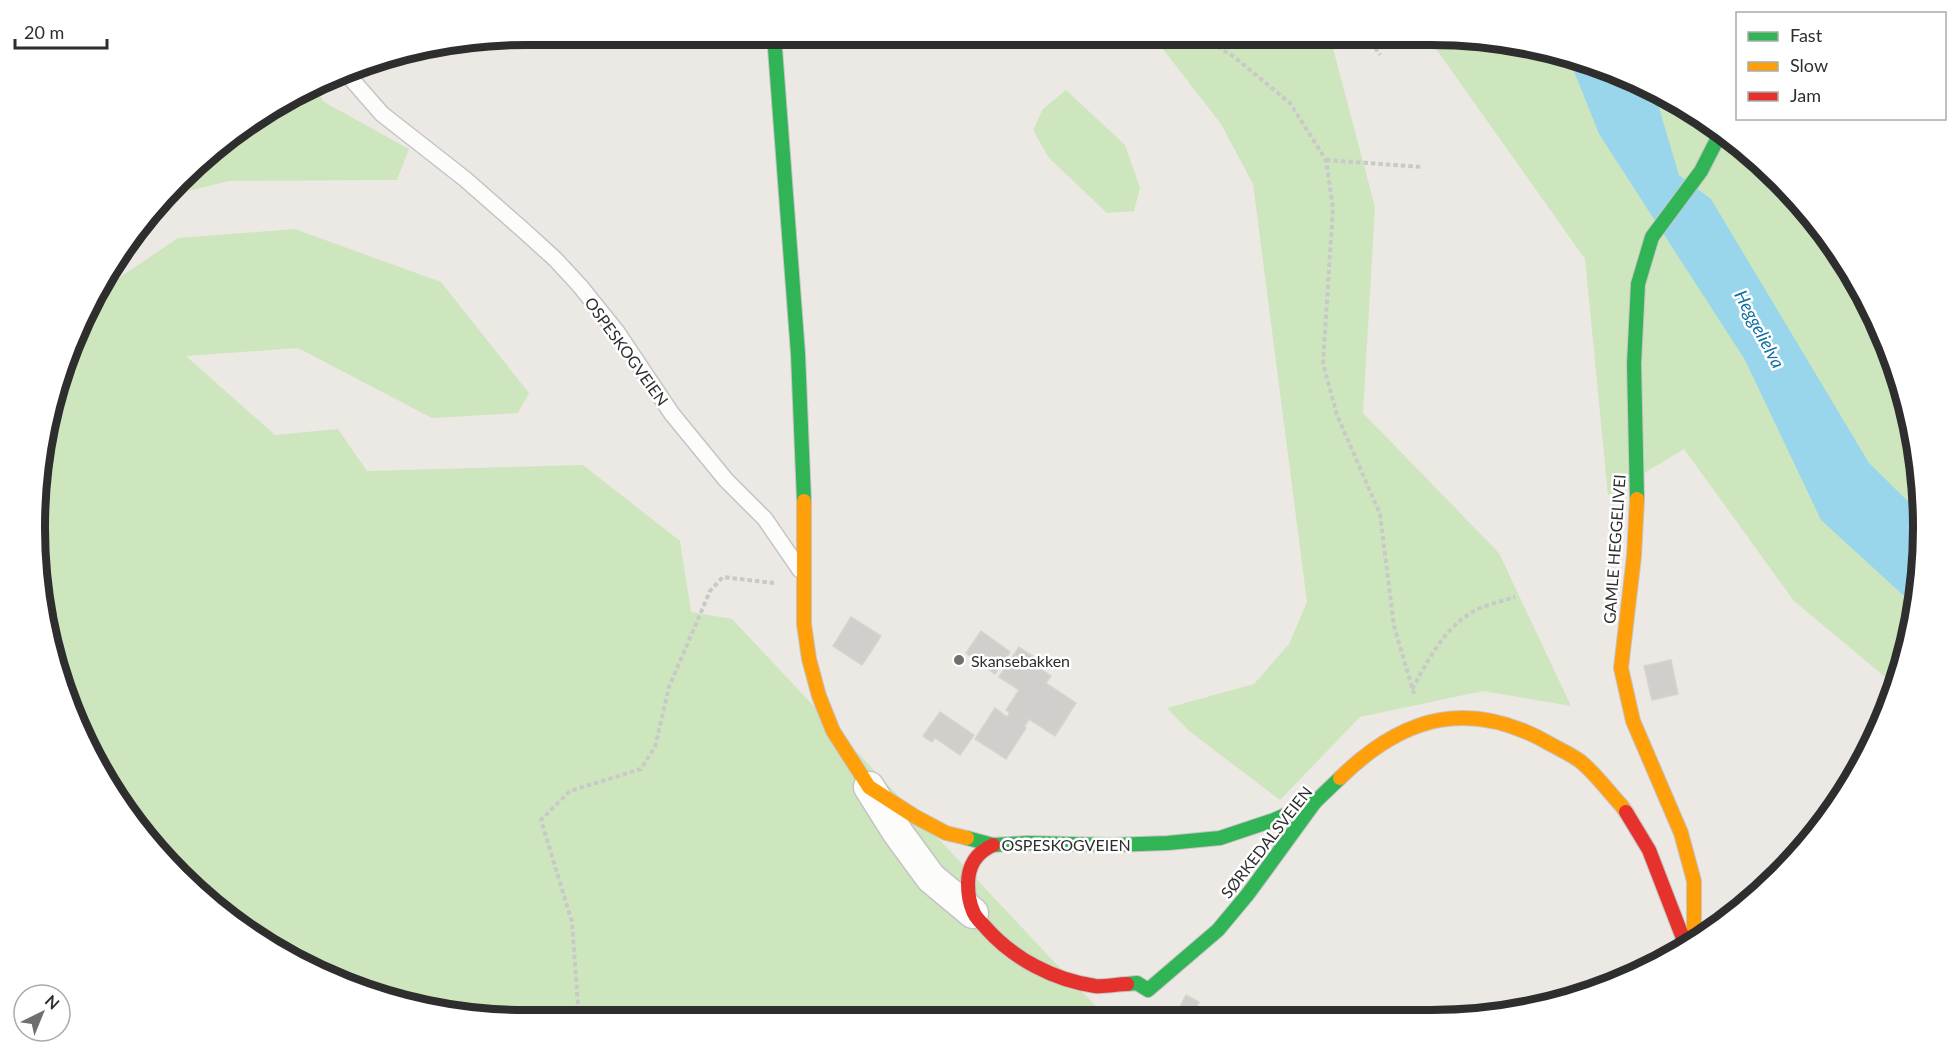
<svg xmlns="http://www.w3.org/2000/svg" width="1958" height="1055" font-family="Lato,sans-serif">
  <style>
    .green { fill: #cee6be }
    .water { fill: #99d6ec }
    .building { fill: #d1cecb; stroke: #d7d4d0; stroke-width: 1.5 }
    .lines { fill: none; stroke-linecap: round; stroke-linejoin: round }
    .lane-casing { stroke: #c5c4c5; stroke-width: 18 }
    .street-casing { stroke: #c5c4c5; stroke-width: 33 }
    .fast-casing { stroke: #c5c4c5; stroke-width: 16 }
    .slow-casing { stroke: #c5c4c5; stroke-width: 16 }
    .jam-casing { stroke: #c5c4c5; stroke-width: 16 }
    .path { stroke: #c9c9c8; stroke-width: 4; stroke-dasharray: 4.5 3; stroke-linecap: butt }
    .lane { stroke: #fcfcfb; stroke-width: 15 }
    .street { stroke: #fcfcfb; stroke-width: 30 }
    .fast { stroke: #30b455; stroke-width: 14 }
    .slow { stroke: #ff9f0a; stroke-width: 14 }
    .jam { stroke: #e5322d; stroke-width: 14 }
    .poi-dot { fill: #706f6e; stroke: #fff; stroke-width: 2 }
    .labels { text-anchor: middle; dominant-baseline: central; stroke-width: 5; stroke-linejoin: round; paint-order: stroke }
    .street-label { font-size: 16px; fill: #2e2e2e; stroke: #fff }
    .poi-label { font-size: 16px; fill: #2e2e2e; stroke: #fff; text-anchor: start }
    .water-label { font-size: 18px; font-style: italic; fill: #0d6fa3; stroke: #fff }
    .rim { fill: none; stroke: #2e2e2e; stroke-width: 8 }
  </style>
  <rect width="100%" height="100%" fill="#ece8e4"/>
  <g class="green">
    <polygon points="1152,35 1462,36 1558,51 1677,100 1755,157 1821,227 1873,309 1907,400 1922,495 1919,591 1897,687 1794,601 1684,449 1608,495 1585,259 1434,46 1330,37 1375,207 1363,413 1499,553 1571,706 1483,691 1360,717 1280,800 1189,731 1167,708 1254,684 1289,644 1307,602 1253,184 1221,124"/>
    <polygon points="316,89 324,102 409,149 397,180 229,181 172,195 227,137"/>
    <polygon points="1066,90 1125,145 1140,188 1134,211 1107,213 1049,158 1033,130 1043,109"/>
    <polygon points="295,229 441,282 529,393 518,413 432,418 298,348 186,356 275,435 338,429 367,471 583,465 680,541 691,612 732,619 1107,1018 496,1019 400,1004 281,955 157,853 72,716 36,560 51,400 101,290 178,238"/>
  </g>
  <polygon class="water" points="1568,56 1654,91 1679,175 1711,199 1869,463 1922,515 1919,591 1916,607 1821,520 1745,360 1599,134"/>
  <g class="building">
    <polygon points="851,617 881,636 862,665 833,646"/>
    <polygon points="981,631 1010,652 995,674 966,653"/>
    <polygon points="1019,647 1043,663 1039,668 1051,676 1046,683 1076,703 1055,736 1029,719 1024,727 1026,728 1006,759 975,739 995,708 1007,717 1010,713 1006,710 1019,690 999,677"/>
    <polygon points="1671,660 1678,694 1652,700 1644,666"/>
    <polygon points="940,712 974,735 960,755 935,738 932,742 923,736"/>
    <polygon points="1186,995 1199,1002 1192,1017 1175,1017"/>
  </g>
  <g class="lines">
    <defs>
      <polyline id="lane" points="346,73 382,114 465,179 522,229 555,259 580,286 617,332 672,414 726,480 765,519 800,570"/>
      <polyline id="street" points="869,787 898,833 931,878 973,913"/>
      <g id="fast">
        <polyline points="774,35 798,354 804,501"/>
        <polyline points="1637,499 1634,364 1638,284 1652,237 1701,171 1721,132"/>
        <polyline points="967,838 993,845 1027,843 1112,845 1168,843 1220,838 1274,820 1315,802"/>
        <polyline points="1127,984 1137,983 1148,990 1218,930 1248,894 1315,802 1340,778"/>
      </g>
      <g id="slow">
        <polyline points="1637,499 1634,556 1621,668 1633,721 1681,833 1694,881 1694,942"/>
        <polyline points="804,501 804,624 809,659 819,696 833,731 869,787 914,816 946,833 967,838"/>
        <path d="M1340,778C1405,714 1472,698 1552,745C1561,750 1572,755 1580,761C1595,773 1608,791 1621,805L1626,812"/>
      </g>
      <g id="jam">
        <polyline points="1626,812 1649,850 1686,946"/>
        <path d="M993,845C976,853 968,865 968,884C968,892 970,904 973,911C975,918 983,924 987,929C1014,959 1054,980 1095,986C1105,987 1117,984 1127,984"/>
      </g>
    </defs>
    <use href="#lane" class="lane-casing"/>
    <use href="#street" class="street-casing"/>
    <use href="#fast" class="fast-casing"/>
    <use href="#slow" class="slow-casing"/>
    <use href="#jam" class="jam-casing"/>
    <g class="path">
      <polyline points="1198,35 1233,56 1290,103 1326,160 1333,208 1323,363 1337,415 1380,514 1394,626 1414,694"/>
      <polyline points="1367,35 1380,55"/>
      <polyline points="1326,160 1422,167"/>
      <path d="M1412,689C1429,659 1444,627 1476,610C1488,604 1503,601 1515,597"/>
      <polyline points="579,1019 572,922 541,820 570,791 641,769 655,747 669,687 710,591 723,577 774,583"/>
    </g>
    <use href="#lane" class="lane"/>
    <use href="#street" class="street"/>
    <use href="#fast" class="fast"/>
    <use href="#slow" class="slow"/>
    <use href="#jam" class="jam"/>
  </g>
  <circle class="poi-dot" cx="959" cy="660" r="6"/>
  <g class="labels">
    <g class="street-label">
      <text transform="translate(627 351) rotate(54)">OSPESKOGVEIEN</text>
      <text transform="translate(1614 549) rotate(-86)">GAMLE HEGGELIVEI</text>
      <text transform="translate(1266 842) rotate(-52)">SØRKEDALSVEIEN</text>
      <text x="1066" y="844">OSPESKOGVEIEN</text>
    </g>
    <g class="poi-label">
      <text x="971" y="660">Skansebakken</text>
    </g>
    <g class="water-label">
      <text transform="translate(1760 329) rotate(62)">Heggelielva</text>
    </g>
  </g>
  <path d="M0 0H1958V1055H0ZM527 45H1431A482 482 0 0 1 1913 527V528A482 482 0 0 1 1431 1010H527A482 482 0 0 1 45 528V527A482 482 0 0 1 527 45Z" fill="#fff" fill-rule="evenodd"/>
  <path class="rim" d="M527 45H1431A482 482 0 0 1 1913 527V528A482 482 0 0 1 1431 1010H527A482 482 0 0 1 45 528V527A482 482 0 0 1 527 45Z"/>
  <rect x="1736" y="12" width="210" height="108" fill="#ffffff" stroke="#ababab" stroke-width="1.5"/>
  <rect x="1748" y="32" width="30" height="9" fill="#30b455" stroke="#ababab" stroke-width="1.5"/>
  <text x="1790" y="42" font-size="18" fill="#2e2e2e">Fast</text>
  <rect x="1748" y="62" width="30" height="9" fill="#ff9f0a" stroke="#ababab" stroke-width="1.5"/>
  <text x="1790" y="72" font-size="18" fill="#2e2e2e">Slow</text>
  <rect x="1748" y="92" width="30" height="9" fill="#e5322d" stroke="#ababab" stroke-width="1.5"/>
  <text x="1790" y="102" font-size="18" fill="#2e2e2e">Jam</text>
  <g transform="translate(42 1013) rotate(43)"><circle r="28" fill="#ffffff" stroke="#ababab" stroke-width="1.5"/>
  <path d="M0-4.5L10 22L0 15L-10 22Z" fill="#706f6e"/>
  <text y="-9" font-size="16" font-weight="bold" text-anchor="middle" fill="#2e2e2e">N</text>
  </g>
  <path d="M15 39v9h92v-9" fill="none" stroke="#2e2e2e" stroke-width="3"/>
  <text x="24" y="39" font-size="18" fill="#2e2e2e" stroke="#ffffff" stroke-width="4.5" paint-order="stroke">20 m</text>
</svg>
